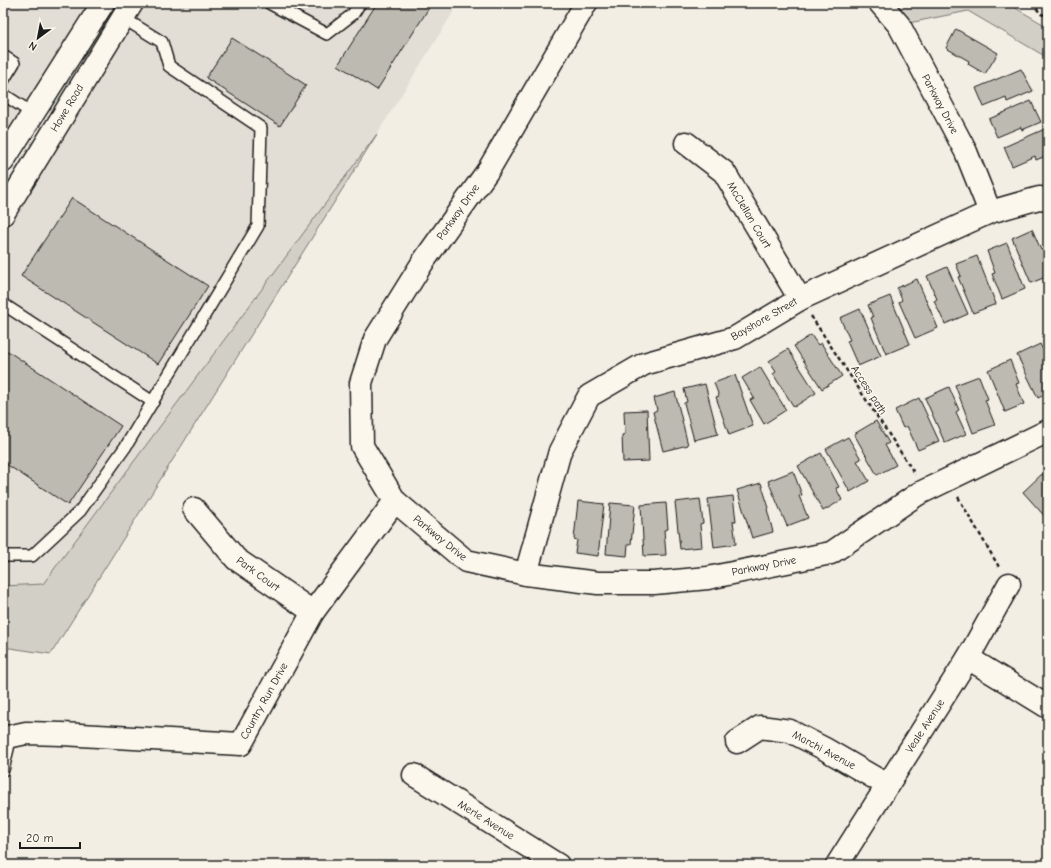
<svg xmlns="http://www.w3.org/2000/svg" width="1051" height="868" font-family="'Comic Neue',sans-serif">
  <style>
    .built { fill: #e2ded5 }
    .green { fill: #d2cfc6; stroke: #777671 }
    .building { fill: #bdbab1; stroke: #1c1c1c }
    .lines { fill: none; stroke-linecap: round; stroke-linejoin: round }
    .service-casing { stroke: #1c1c1c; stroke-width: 14 }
    .minor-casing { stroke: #1c1c1c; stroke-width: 25 }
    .tertiary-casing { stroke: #1c1c1c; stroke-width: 25 }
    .path { stroke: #1c1c1c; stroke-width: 2.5; stroke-dasharray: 4 3; stroke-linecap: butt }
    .service { stroke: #fbf7ec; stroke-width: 11 }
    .minor { stroke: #fbf7ec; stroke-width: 22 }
    .tertiary { stroke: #fbf7ec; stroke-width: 22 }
    .labels { text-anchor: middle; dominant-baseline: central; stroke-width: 3; stroke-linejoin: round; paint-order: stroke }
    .street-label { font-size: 11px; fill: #1c1c1c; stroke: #fbf7ec }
  </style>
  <rect width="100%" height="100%" fill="#f2eee4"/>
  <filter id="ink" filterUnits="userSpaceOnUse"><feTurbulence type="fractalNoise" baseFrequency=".025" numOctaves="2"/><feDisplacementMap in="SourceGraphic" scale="8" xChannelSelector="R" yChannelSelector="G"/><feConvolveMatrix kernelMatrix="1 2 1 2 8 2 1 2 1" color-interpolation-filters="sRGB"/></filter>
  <g filter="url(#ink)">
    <g class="built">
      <polygon points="3,3 103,3 3,161"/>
      <polygon points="132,3 459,3 377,134 43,584 3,586 3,214"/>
    </g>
    <g class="green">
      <polygon points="880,3 1007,3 1048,27 1048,58 968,11 899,25"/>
      <polygon points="377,134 51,654 3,647 3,586 43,584"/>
    </g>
    <g class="building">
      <polygon points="377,3 432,3 377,90 338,65"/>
      <polygon points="956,29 998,53 985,74 968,64 969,61 946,48"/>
      <polygon points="232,38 306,85 280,126 206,78"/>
      <polygon points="1021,69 1033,91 1007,102 1006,98 984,107 976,88"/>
      <polygon points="1031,101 1041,122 1022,130 1021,127 997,137 989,119"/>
      <polygon points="1047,128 1048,155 1036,160 1035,156 1012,166 1004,147"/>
      <polygon points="72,198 208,286 158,364 21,276"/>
      <polygon points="1032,229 1041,250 1045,249 1048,255 1048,276 1031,283 1012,238"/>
      <polygon points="1007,243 1025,289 1002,299 992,274 995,273 987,251"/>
      <polygon points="977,256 996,304 973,313 958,277 961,276 956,264"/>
      <polygon points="947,267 968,314 945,324 934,301 937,299 927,276"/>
      <polygon points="917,279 938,328 915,338 899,302 902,300 897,288"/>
      <polygon points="890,296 910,344 886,354 871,318 873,317 868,305"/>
      <polygon points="860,309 881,356 858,366 847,341 850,340 840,318"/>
      <polygon points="811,335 818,345 821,343 842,376 822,389 794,346"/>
      <polygon points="1040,344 1048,359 1048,393 1038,398 1017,355"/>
      <polygon points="3,348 121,426 68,505 3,462"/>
      <polygon points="788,349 816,393 794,407 773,374 776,372 769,361"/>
      <polygon points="1010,360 1019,383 1016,384 1024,404 1005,412 988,370"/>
      <polygon points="760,367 786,410 764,424 750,400 754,398 742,378"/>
      <polygon points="735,375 753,426 729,435 716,397 719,396 714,383"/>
      <polygon points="979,376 988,399 985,400 995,425 973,433 955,385"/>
      <polygon points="705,384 718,434 694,440 684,403 687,402 684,389"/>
      <polygon points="949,387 959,410 956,412 966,434 945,443 925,398"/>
      <polygon points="675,392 688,445 663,451 653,412 657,410 654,398"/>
      <polygon points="919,398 939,441 918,450 907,426 903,428 895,410"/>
      <polygon points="647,410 649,461 623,462 622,435 625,434 624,411"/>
      <polygon points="876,421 889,443 885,445 896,465 877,475 854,434"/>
      <polygon points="848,437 861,459 857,461 869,481 850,492 826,449"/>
      <polygon points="821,453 839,487 836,488 842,500 823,511 798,466"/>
      <polygon points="793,471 802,495 799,496 808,518 787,526 768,481"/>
      <polygon points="1042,474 1048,481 1048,520 1023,492"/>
      <polygon points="761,483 769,508 767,509 773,532 752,538 737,490"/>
      <polygon points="733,496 736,521 733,521 736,544 714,547 708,499"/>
      <polygon points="700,499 703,523 700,524 702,547 680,549 675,502"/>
      <polygon points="578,501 604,504 598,556 575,553 577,540 574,539"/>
      <polygon points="610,503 635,505 631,544 628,544 627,556 606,554"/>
      <polygon points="666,503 668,529 664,530 666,555 644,556 641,505"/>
    </g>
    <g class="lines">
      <defs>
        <g id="service">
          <polyline points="269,3 327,34 353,14 360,3"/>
          <polyline points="3,56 14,63 3,81"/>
          <polyline points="3,94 32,113"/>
          <polyline points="3,304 153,402"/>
          <polyline points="3,556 32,556 80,511 126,446 258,226 261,128 169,66 162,42 123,18"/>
          <polyline points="3,770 11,736"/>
        </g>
        <g id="minor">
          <polyline points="586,3 489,169 423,262 375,339 361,383 362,446 395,501 466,561 526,574 598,583 654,583 708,578 831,553 918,494 1048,431"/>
          <polyline points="880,3 899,25 966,152 990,212"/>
          <polyline points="686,143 724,172 800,299"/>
          <polyline points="194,509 236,559 313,612"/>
          <polyline points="526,574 560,451 589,396 644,364 735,338 800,299 990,212 1039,198 1048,199"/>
          <polyline points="968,658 1048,707"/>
          <polyline points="3,738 26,733 62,734 241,744 313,612 395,501"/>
          <polyline points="737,742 760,727 790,731 825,749 887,785"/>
          <polyline points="414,775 558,865"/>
          <polyline points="837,865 968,658 1009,584"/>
        </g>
        <g id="tertiary">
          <polyline points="3,161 103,3"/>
          <polyline points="3,214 132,3"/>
        </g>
      </defs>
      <use href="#service" class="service-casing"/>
      <use href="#minor" class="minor-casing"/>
      <use href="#tertiary" class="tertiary-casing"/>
      <g class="path">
        <polyline points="1032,3 1041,14 1048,16"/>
        <polyline points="811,316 915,474"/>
        <polyline points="958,497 999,567"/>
      </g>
      <use href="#service" class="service"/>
      <use href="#minor" class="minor"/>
      <use href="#tertiary" class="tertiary"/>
    </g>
  </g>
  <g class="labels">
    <g class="street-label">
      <text transform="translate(940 104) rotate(62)">Parkway Drive</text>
      <text transform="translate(67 108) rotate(-59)">Howe Road</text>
      <text transform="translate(458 212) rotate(-55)">Parkway Drive</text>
      <text transform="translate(749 215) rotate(59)">McClellan Court</text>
      <text transform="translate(764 319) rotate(-30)">Bayshore Street</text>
      <text transform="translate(869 390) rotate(57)">Access path</text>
      <text transform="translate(440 538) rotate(39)">Parkway Drive</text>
      <text transform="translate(764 566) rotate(-11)">Parkway Drive</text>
      <text transform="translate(258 574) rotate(36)">Park Court</text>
      <text transform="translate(264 701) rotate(-61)">Country Run Drive</text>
      <text transform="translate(925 726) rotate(-57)">Veale Avenue</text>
      <text transform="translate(824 750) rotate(28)">Marchi Avenue</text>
      <text transform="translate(486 820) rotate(32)">Merle Avenue</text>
    </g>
  </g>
  <rect width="1051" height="868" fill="none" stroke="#fbf7ec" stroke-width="16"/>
  <rect x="8" y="8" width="1035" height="852" fill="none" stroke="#1c1c1c" stroke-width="1.5" filter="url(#ink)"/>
  <g transform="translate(38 38) rotate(212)" stroke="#fbf7ec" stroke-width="3" paint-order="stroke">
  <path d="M0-3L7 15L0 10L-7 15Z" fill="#1c1c1c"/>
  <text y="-6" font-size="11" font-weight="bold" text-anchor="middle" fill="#1c1c1c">N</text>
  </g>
  <path d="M20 842v6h60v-6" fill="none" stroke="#1c1c1c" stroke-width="2"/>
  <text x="26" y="842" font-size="12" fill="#1c1c1c" stroke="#fbf7ec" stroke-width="3" paint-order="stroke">20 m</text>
</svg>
